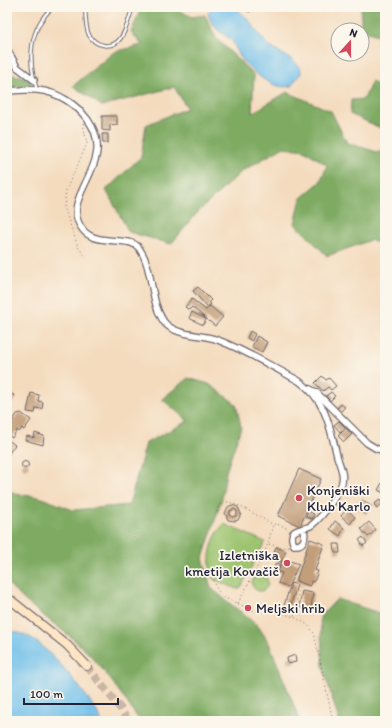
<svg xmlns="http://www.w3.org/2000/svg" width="392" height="728" font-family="Itim,sans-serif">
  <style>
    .green { fill: #9dc46f; stroke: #607355 }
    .forest { fill: #7eaa62; stroke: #50664e }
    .water { fill: #70bfea; stroke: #497092 }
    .building { fill: #c29e7a; fill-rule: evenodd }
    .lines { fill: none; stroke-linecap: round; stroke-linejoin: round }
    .secondary-tunnel { stroke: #cab6a4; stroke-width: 8; stroke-dasharray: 8 4; stroke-linecap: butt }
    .lane-casing { stroke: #6c6369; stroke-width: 4.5 }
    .street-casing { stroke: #6c6369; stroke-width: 8 }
    .secondary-casing { stroke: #6c6369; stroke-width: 10 }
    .path { stroke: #6c6369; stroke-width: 1; stroke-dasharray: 1 3; stroke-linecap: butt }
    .lane { stroke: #fff; stroke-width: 2.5 }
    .street { stroke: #fff; stroke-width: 5.5 }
    .secondary { stroke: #fee5c5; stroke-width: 8 }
    .poi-dot { fill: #d1495b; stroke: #fbf7ec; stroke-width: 1.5 }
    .labels { text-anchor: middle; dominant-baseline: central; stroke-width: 3.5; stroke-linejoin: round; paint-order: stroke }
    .poi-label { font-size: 14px; fill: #22223b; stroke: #fbf7ec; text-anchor: start }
  </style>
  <rect width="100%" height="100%" fill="#fbf7ec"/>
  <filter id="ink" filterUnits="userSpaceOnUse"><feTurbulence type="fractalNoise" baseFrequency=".025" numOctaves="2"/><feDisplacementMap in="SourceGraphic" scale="8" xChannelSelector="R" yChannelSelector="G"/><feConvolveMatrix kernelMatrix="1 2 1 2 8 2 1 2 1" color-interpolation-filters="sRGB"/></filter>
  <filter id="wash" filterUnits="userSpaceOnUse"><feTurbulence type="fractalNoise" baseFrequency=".012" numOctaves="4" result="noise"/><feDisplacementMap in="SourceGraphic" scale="16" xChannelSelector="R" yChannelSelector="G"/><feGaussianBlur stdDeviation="0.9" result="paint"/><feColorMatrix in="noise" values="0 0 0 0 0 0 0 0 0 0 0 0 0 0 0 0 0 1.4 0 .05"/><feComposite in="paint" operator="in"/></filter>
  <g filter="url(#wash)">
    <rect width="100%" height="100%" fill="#f4dbbe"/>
    <g class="green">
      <path d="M224,524L265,542L241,587L237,589L213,579C206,562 211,537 224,524Z"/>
      <circle cx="260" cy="583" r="8"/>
    </g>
    <g class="forest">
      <polygon points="148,7 172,7 192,17 205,15 216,38 254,75 252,113 287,92 331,111 347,143 377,152 385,150 385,246 371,240 327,256 295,224 301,198 320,182 327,165 304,150 284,147 242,171 198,212 171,244 129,232 106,190 141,157 146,125 187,108 174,87 102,106 73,86 114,52 142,45 131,32 141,8"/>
      <polygon points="361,7 385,7 385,37 361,30"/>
      <polygon points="7,75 16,75 30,79 30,86 7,87"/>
      <polygon points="372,81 385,90 385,130 350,114 351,100 364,99"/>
      <path d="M188,378L209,384L236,404L241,427L226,472L222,498L203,558L211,588L258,626L269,643L300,721H140C123,697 107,672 86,651C61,626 29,609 7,582V486L14,494L39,497L73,510L129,505L146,443L188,421L162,399Z"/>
      <polygon points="337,599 385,615 385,721 339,721 323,667 320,617"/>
    </g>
    <g class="water">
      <path d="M213,7C219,7 229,5 234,8C250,16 257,35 269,46C276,52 303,62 301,73L291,86C273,91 251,71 241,58C237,53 236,46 232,41C222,30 213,32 208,13Z"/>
      <path d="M7,630C15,632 26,634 33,639C56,656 89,696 102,721H7Z"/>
    </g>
    <g id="blocks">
      <g class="building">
        <polygon points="246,7 253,7 250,12 244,9"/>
        <polygon points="102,116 117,116 117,125 110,124 110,131 102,130"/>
        <polygon points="102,134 108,134 108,143 103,143"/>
        <polygon points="198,287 211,300 209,302 211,304 207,307 193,291"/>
        <polygon points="192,299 206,310 210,306 223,317 215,326 192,307 189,310 185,307"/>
        <polygon points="192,312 206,319 203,325 189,318"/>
        <polygon points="250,331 255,334 252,341 247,338"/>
        <polygon points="257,336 267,342 262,352 252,347"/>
        <polygon points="322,376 326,380 329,378 336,386 331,390 328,387 323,391 315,383"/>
        <polygon points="7,392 14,395 9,409 7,409"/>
        <polygon points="331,392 335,396 330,401 326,396"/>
        <polygon points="31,393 39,395 38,401 43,402 42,409 36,408 35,413 27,412"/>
        <polygon points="341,404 345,407 340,412 337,408"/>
        <polygon points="21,413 31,420 24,430 22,428 19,432 17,430 12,438 7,434 7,429 17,414"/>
        <polygon points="339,421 345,427 340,432 334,425"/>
        <polygon points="346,428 352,434 344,442 338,436"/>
        <polygon points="35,433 44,436 43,445 25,440 27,436 34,438"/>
        <polygon points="7,439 15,445 8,454 7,453"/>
        <polygon points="383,460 385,461 385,467 381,465"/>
        <circle cx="25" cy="465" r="3.5"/>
        <polygon points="299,469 321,479 300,526 278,516"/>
        <polygon points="382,483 385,485 385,494 378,490"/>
        <polygon points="362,500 371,506 366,514 357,508"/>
        <polygon points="380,500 382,504 377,508 374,504"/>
        <path d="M232,505L238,507L241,514L238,520L235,521L228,520L225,513L228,507ZM234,509L237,511V515L232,517L230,515V511Z"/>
        <polygon points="385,507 385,520 382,516 384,514 381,511"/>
        <polygon points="347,509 355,517 350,524 341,516"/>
        <polygon points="308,511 314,514 312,519 306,517"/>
        <polygon points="335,521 344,528 340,536 330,529"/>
        <polygon points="369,522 376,530 368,537 361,529"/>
        <polygon points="363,537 367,543 363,546 359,540"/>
        <polygon points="310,539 324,544 315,570 318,571 314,582 311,581 310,586 296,581"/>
        <polygon points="334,544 339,544 340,553 335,553"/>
        <polygon points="276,547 286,551 281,562 272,559"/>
        <polygon points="287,560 299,564 288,587 278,583 282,573 278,572 282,561 286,563"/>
        <polygon points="276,563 280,564 278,569 274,568"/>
        <polygon points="291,583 297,585 289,611 283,609"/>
        <polygon points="302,591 313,593 311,609 299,607"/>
        <polygon points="295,655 296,662 288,664 287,658"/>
      </g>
    </g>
  </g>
  <g filter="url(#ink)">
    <use href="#blocks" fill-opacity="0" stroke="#6c6369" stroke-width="1"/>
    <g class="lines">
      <polyline class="secondary-tunnel" points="87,666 120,708 128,721"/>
      <defs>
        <g id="lane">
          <path d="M85,7C86,16 85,27 89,35C96,47 112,49 120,39C127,30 129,17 133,7"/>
          <path d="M37,90C27,60 29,28 53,7"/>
        </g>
        <g id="street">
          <polyline points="7,49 17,67 34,80"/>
          <path d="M7,91C17,91 27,89 37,90C58,92 76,104 88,120C120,165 56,196 83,230C97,247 129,235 139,248C154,269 149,300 164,322C175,336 200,334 215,339C241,348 275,368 299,381C326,400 330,427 337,456C340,467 346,476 340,488C333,501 324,515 312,525C307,529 297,528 293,533C291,538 292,540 294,545C304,546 306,538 304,529"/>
          <polyline points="310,389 317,393 367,443 377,449 385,450"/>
        </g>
        <polyline id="secondary" points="7,597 67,645 87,666"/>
      </defs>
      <use href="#lane" class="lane-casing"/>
      <use href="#street" class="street-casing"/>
      <use href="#secondary" class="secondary-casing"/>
      <g class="path">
        <polyline points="83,123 87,144 66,190 64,207 78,247 86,257"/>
        <path d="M217,512C218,508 219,504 223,502C231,499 263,519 272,524"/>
        <polyline points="269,544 282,548 289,546"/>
        <polyline points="214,580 217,590 225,598 254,611 269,609 294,617 308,625 314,633 333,721"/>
        <polyline points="238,603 261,560 268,544 273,524 281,525 288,529"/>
        <polyline points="294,616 299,587"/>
      </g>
      <use href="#lane" class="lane"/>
      <use href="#street" class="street"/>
      <use href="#secondary" class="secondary"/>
    </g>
  </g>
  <g class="poi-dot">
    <circle cx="299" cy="498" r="4"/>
    <circle cx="287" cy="563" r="4"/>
    <circle cx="248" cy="608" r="4"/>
  </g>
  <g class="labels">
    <g class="poi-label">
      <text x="307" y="490">Konjeniški<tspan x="307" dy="16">Klub Karlo</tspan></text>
      <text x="279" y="555" text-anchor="end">Izletniška<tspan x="279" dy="16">kmetija Kovačič</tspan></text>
      <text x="256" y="608">Meljski hrib</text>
    </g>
  </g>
  <rect width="392" height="728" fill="none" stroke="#fbf7ec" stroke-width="24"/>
  <g transform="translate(350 42) rotate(21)"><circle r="19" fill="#fbf7ec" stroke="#a4a2a5"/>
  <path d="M0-3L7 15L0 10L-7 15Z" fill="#d1495b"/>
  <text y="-6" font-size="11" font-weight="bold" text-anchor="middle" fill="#22223b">N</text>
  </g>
  <path d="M24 698v6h94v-6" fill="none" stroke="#22223b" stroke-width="2"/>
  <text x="30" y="698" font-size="12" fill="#22223b" stroke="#fbf7ec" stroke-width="3" paint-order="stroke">100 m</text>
</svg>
